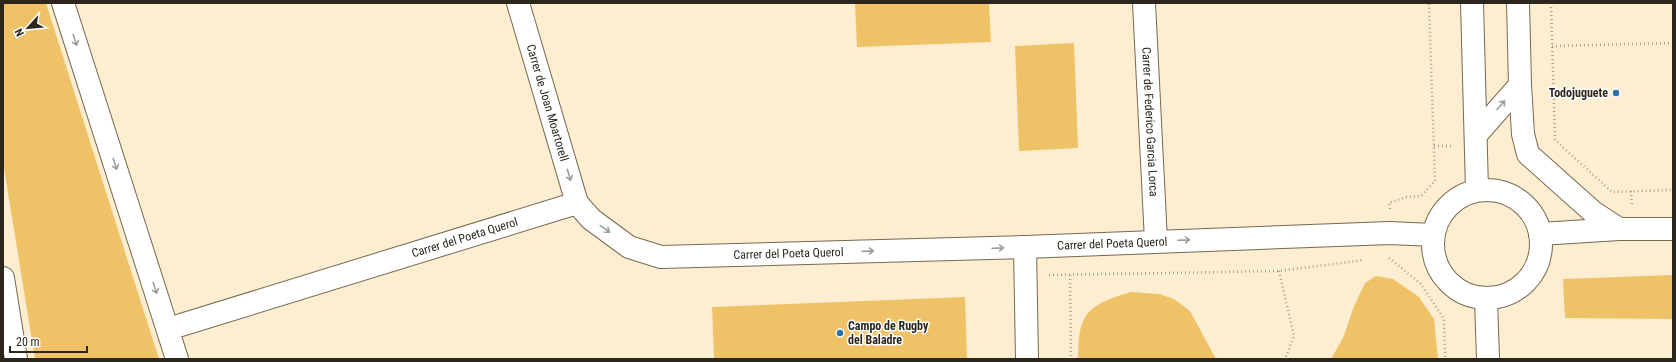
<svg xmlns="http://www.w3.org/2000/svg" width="1676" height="362" font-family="'Roboto Condensed',sans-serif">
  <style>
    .green { fill: #f0c268 }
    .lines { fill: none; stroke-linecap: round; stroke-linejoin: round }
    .minor-casing { stroke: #766950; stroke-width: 24 }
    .path { stroke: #aca18c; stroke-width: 2.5; stroke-dasharray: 1 3; stroke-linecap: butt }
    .minor { stroke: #fff; stroke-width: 22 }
    .oneway { stroke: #a09e99 }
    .poi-dot { fill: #2972a6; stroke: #fff; stroke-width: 1.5 }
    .labels { text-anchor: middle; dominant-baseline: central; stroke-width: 3; stroke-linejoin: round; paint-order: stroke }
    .poi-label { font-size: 12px; font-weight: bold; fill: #2c271c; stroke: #fff; text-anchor: end }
    .street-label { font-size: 12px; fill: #2c271c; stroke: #fff }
  </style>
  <rect width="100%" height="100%" fill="#fdeed2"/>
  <g class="green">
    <polygon points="3,3 46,3 159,359 35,359 3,162"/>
    <polygon points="855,3 989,3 991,42 857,47"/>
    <polygon points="1074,43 1078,148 1019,151 1015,46"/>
    <polygon points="1673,275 1673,319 1565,318 1563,279"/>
    <polygon points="1376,276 1393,279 1419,297 1434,319 1438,359 1331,359 1343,338 1354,306 1365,283"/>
    <path d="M1131,292L1159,294L1174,299L1190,311L1216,359H1078C1078,313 1087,305 1131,292Z"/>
    <polygon points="965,297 967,359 714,359 712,307"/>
  </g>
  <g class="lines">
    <defs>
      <g id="minor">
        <polyline points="63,3 177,359"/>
        <path id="s1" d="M518,3L577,203L591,219L629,247L661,257L1025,247L1390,233L1433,235"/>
        <path id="s2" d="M1144,3L1156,241"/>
        <polyline points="1472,3 1477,190"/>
        <polyline points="1520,85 1523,134 1528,154 1593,212 1619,229"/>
        <polyline points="1476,135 1520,85 1518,3"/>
        <circle cx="1487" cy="244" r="54"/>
        <polyline points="1540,234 1619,229 1673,229"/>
        <polyline points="1025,247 1027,359"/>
        <polyline points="3,278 16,359"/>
        <polyline points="1486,299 1488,359"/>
        <path id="s3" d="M181,325L577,203"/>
      </g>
    </defs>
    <use href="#minor" class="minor-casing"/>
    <g class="path">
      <polyline points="1551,3 1555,140 1612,192 1673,190"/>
      <polyline points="1552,46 1673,43"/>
      <polyline points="1434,146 1452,146"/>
      <polyline points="1631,191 1632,205"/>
      <polyline points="1390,209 1389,203 1406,197 1421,196 1435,181 1429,3"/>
      <polyline points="1389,258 1421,284 1444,319 1445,359"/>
      <polyline points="1279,271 1294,336 1285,359"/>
      <polyline points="1049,275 1279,271 1364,260"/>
      <polyline points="1070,275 1071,359"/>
    </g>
    <use href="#minor" class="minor"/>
  </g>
  <defs><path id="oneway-shaft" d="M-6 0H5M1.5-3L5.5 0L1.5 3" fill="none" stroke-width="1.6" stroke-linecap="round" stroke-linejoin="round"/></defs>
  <g class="oneway">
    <use href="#oneway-shaft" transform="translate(75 40) rotate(72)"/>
    <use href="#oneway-shaft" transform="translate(1501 105) rotate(-48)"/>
    <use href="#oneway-shaft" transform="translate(115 164) rotate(72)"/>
    <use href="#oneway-shaft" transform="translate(569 175) rotate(73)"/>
    <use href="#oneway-shaft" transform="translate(605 229) rotate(36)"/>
    <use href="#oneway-shaft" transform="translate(1184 240) rotate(-2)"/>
    <use href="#oneway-shaft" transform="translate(998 248) rotate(-2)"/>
    <use href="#oneway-shaft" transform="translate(868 251) rotate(-2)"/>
    <use href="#oneway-shaft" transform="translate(155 288) rotate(72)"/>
  </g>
  <g class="poi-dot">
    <circle cx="1616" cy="93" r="4"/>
    <circle cx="840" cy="333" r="4"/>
  </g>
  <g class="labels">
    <g class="poi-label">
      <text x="1608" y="93">Todojuguete</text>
      <text x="848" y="326" text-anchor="start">Campo de Rugby<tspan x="848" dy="14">del Baladre</tspan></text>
    </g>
    <g class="street-label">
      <text stroke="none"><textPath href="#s1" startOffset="104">Carrer de Joan Moartorell</textPath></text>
      <text stroke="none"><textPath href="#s2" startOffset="119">Carrer de Federico Garcia Lorca</textPath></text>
      <text stroke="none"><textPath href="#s3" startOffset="297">Carrer del Poeta Querol</textPath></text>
      <text stroke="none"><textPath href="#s1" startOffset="762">Carrer del Poeta Querol</textPath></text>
      <text stroke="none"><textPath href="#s1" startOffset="438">Carrer del Poeta Querol</textPath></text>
    </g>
  </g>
  <rect width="1676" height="362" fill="none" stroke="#2c271c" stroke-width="8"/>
  <g transform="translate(28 28) rotate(243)" stroke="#ffffff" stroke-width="3" paint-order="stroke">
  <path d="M0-3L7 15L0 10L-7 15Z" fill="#2c271c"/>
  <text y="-6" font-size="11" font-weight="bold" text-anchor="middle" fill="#2c271c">N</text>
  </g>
  <path d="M10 346v6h77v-6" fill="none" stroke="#2c271c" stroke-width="2"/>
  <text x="16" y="346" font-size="12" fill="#2c271c" stroke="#ffffff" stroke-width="3" paint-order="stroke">20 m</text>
</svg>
